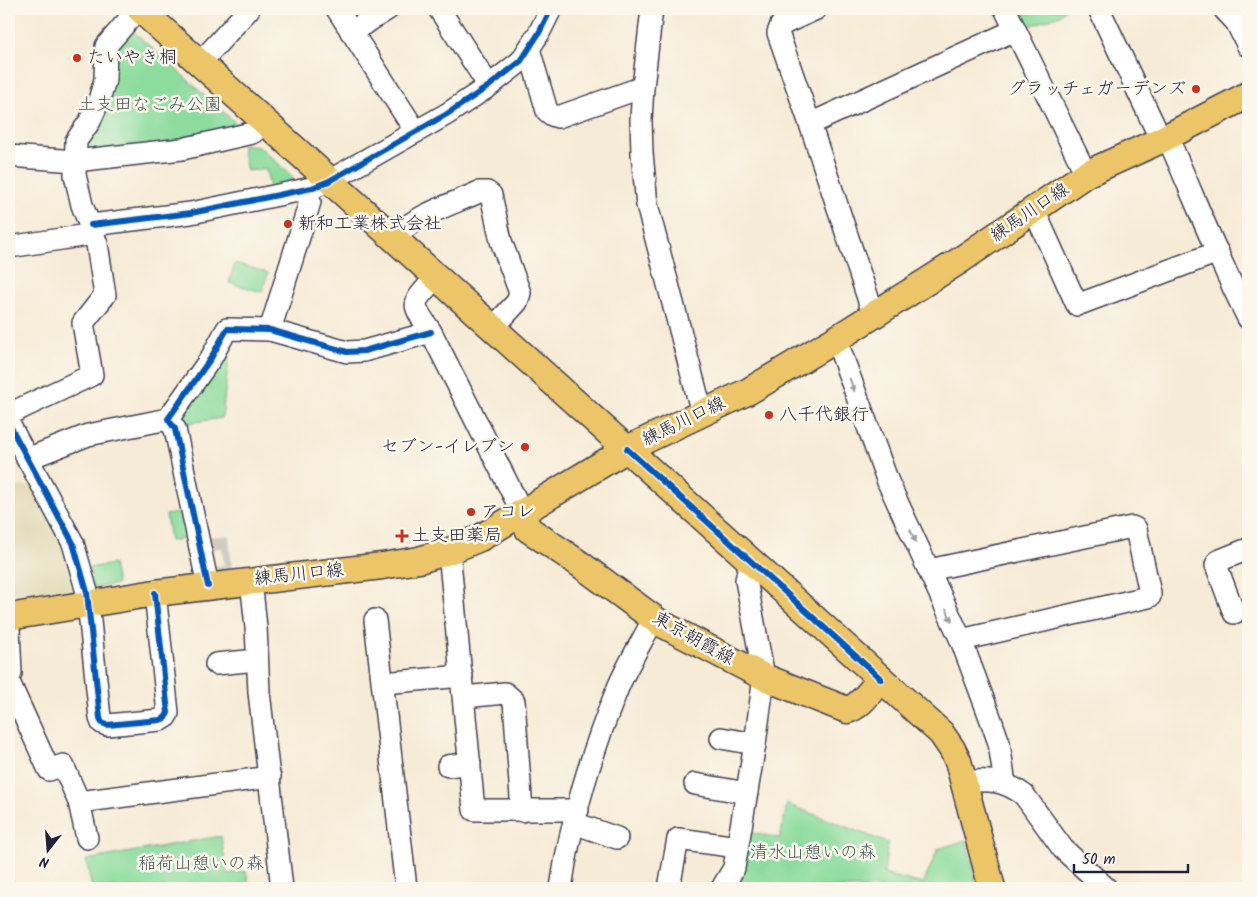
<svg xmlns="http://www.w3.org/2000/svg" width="1257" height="897" font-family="Kalam,'Klee One',sans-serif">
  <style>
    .built { fill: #e3dbba }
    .industrial { fill: #c6c5b8 }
    .green { fill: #8bdc9d; stroke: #567f6c }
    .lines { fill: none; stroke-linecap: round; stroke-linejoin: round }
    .minor-casing { stroke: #424052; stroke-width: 24 }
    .major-casing { stroke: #424052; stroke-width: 29 }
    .minor { stroke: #fff; stroke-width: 21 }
    .major { stroke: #ecc569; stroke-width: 26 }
    .cycleway-casing { stroke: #fbf7ec; stroke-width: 9 }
    .cycleway { stroke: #0057b8; stroke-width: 6 }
    .oneway { fill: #9c9ca7 }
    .poi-dot { fill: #c8321e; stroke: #fbf7ec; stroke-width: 2 }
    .labels { text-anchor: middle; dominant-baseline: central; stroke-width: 5; stroke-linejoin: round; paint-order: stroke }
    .poi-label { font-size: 18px; fill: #22223b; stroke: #fbf7ec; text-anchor: start }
    .park-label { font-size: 18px; fill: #425a58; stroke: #fbf7ec }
    .street-label { font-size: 18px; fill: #22223b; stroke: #fbf7ec }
  </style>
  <rect width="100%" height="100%" fill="#fbf7ec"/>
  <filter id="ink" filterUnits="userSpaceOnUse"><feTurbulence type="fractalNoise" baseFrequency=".02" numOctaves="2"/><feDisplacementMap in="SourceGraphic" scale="10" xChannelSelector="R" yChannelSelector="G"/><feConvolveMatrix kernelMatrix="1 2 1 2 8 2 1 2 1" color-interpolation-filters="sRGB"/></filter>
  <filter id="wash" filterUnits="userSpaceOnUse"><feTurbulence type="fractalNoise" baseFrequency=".0096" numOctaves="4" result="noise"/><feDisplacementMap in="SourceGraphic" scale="20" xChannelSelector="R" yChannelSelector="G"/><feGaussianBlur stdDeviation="1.12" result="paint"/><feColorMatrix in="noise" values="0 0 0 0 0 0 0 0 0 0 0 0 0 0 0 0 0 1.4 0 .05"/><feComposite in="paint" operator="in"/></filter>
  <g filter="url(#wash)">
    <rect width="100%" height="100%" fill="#f6ebd6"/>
    <polygon class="built" points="33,485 54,521 81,585 75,592 9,602 9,488"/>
    <polygon class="industrial" points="229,535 232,571 219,573 213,570 213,566 224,565 222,548 208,549 207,537"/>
    <g class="green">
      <polygon points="1016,9 1066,9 1060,15 1025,28"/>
      <polygon points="127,32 134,32 237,124 234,132 86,155 81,143 111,60"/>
      <polygon points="245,144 261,148 293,177 291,185 270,188 266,169 247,171 241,145"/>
      <polygon points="235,263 268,273 262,292 229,283"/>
      <polygon points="230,347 222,418 182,424 181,414 185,412"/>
      <polygon points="185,512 190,538 170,541 166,515"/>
      <polygon points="113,564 117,584 93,588 89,568"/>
      <polygon points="787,804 888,843 884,874 923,884 938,849 966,840 978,888 731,888 748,832 780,838"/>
      <polygon points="221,836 227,874 246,871 250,888 92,888 86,860"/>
    </g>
  </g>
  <g filter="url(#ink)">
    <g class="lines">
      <defs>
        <g id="minor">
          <polyline points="337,9 416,132"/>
          <polyline points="439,9 489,86"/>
          <polyline points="652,9 643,87 641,120 642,153 647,205 702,413"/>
          <polyline points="816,9 781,25 778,33 810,124 1015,30"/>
          <polyline points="1005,9 1086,174"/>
          <polyline points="1099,9 1161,140"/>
          <polyline points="1224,9 1236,22 1248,46"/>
          <polyline points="351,32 388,9"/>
          <polyline points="529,49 547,111 552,115 558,117 643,87"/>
          <polyline points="200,63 249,9"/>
          <polyline points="810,124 874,316"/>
          <path d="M1167,136C1194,197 1218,259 1248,318"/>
          <polyline points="9,156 75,161 182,149 252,133 265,124"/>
          <polyline points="1034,210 1077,305 1218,252"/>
          <polyline points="91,225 191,213 312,188 329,181 447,114 489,86 521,61 539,33 551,9"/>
          <path d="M393,238C416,215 450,205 479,192H487L491,195L501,241L520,293L517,302L493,328"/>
          <polyline points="9,247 94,234"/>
          <path d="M436,277C411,306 410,300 431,332L522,512"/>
          <polyline points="270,330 310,202 307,189"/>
          <polyline points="836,339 888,482 961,640 991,720 999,743 1005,784"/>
          <polyline points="9,414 92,375 83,323 105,295 97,244 82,205 75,175 76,141 90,121 99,100 105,80 106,46 138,9"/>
          <polyline points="9,424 73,543 87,592 100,718 102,723 107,725 160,720 165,718 168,713 155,593"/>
          <polyline points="27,459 88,435 168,419"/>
          <polyline points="449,551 474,810 578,810"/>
          <polyline points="929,570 1132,527 1136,529 1150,593 1150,596 1148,597 961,640"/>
          <polyline points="251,580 256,627 259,692 282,888"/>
          <polyline points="208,586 175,429 168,419 211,358 227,329 270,330 347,352 364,351 431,332"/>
          <polyline points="1234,613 1216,565 1218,561 1248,549"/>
          <polyline points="375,620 406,888"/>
          <polyline points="9,629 11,673 9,679"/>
          <polyline points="216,664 257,660"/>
          <polyline points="9,682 49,770 63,765 79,802 87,838"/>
          <polyline points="383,683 462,676"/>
          <polyline points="464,697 505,693 514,701 522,811"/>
          <polyline points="721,738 755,744"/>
          <polyline points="448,766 470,763"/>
          <path d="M964,782C988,779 1004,780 1024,795L1063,849L1106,888"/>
          <polyline points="695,784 747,793"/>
          <polyline points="79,802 270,777"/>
          <polyline points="574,823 617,838"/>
          <path d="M561,888C570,823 592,751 617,690C627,665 642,642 654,618"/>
          <polyline points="669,888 678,839 738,847"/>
          <polyline points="722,888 734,868 755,744 764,677 746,580 750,562"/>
        </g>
        <g id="major">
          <polyline points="140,9 941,733 952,749 958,761 992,888"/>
          <path d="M522,512L528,529L577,562L660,623L764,677L847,710C861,707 872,688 881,679"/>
          <polyline points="9,617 155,593 382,566 419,560 449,551 480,538 627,449 749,391 836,339 959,261 1086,174 1161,140 1248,95"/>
        </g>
      </defs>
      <use href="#minor" class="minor-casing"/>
      <use href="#major" class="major-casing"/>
      <use href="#minor" class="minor"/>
      <use href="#major" class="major"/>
      <defs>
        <g id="cycleway">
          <polyline points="91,225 191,213 312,188 329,181 447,114 489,86 521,61 539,33 551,9"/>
          <polyline points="9,424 73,543 87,592 100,718 102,723 107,725 160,720 165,718 168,713 155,593"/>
          <polyline points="627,449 881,679"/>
          <polyline points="208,586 175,429 168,419 211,358 227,329 270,330 347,352 364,351 431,332"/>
        </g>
      </defs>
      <use href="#cycleway" class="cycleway-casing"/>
      <use href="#cycleway" class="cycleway"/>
    </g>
    <defs><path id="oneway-solid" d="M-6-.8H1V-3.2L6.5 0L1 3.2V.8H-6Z" transform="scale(1.25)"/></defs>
    <g class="oneway">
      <use href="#oneway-solid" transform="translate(852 385) rotate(70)"/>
      <use href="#oneway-solid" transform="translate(913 536) rotate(65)"/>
      <use href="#oneway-solid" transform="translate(949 615) rotate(66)"/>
    </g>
  </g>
  <g class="poi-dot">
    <circle cx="77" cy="58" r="5"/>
    <circle cx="1196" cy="89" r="5"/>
    <circle cx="288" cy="224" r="5"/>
    <circle cx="769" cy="415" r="5"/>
    <circle cx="525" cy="447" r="5"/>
    <circle cx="471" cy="512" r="5"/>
    <path d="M399.5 528.5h5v5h5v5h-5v5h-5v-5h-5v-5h5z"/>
  </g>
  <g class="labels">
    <g class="poi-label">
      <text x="87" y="58">たいやき桐</text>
      <text x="1186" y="89" text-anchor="end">グラッチェガーデンズ</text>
      <text x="298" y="224">新和工業株式会社</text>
      <text x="779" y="415">八千代銀行</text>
      <text x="515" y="447" text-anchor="end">セブン-イレブン</text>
      <text x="481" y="512">アコレ</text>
      <text x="412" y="536">土支田薬局</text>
    </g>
    <g class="park-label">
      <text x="150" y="105">土支田なごみ公園</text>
      <text x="813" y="853">清水山憩いの森</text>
      <text x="201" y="864">稲荷山憩いの森</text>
    </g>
    <g class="street-label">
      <text transform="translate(1030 213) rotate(-34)">練馬川口線</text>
      <text transform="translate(684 422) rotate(-26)">練馬川口線</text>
      <text transform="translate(299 575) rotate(-6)">練馬川口線</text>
      <text transform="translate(693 639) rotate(29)">東京朝霞線</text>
    </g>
  </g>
  <rect width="1257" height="897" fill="none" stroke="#fbf7ec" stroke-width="30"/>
  <g transform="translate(48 850) rotate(197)" stroke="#fbf7ec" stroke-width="4" paint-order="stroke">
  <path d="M0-4L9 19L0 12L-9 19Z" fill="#22223b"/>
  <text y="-8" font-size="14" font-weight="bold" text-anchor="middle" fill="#22223b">N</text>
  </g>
  <path d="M1074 864v8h114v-8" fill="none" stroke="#22223b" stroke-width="2.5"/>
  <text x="1082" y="864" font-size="15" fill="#22223b" stroke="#fbf7ec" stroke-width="4" paint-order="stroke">50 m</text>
</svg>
